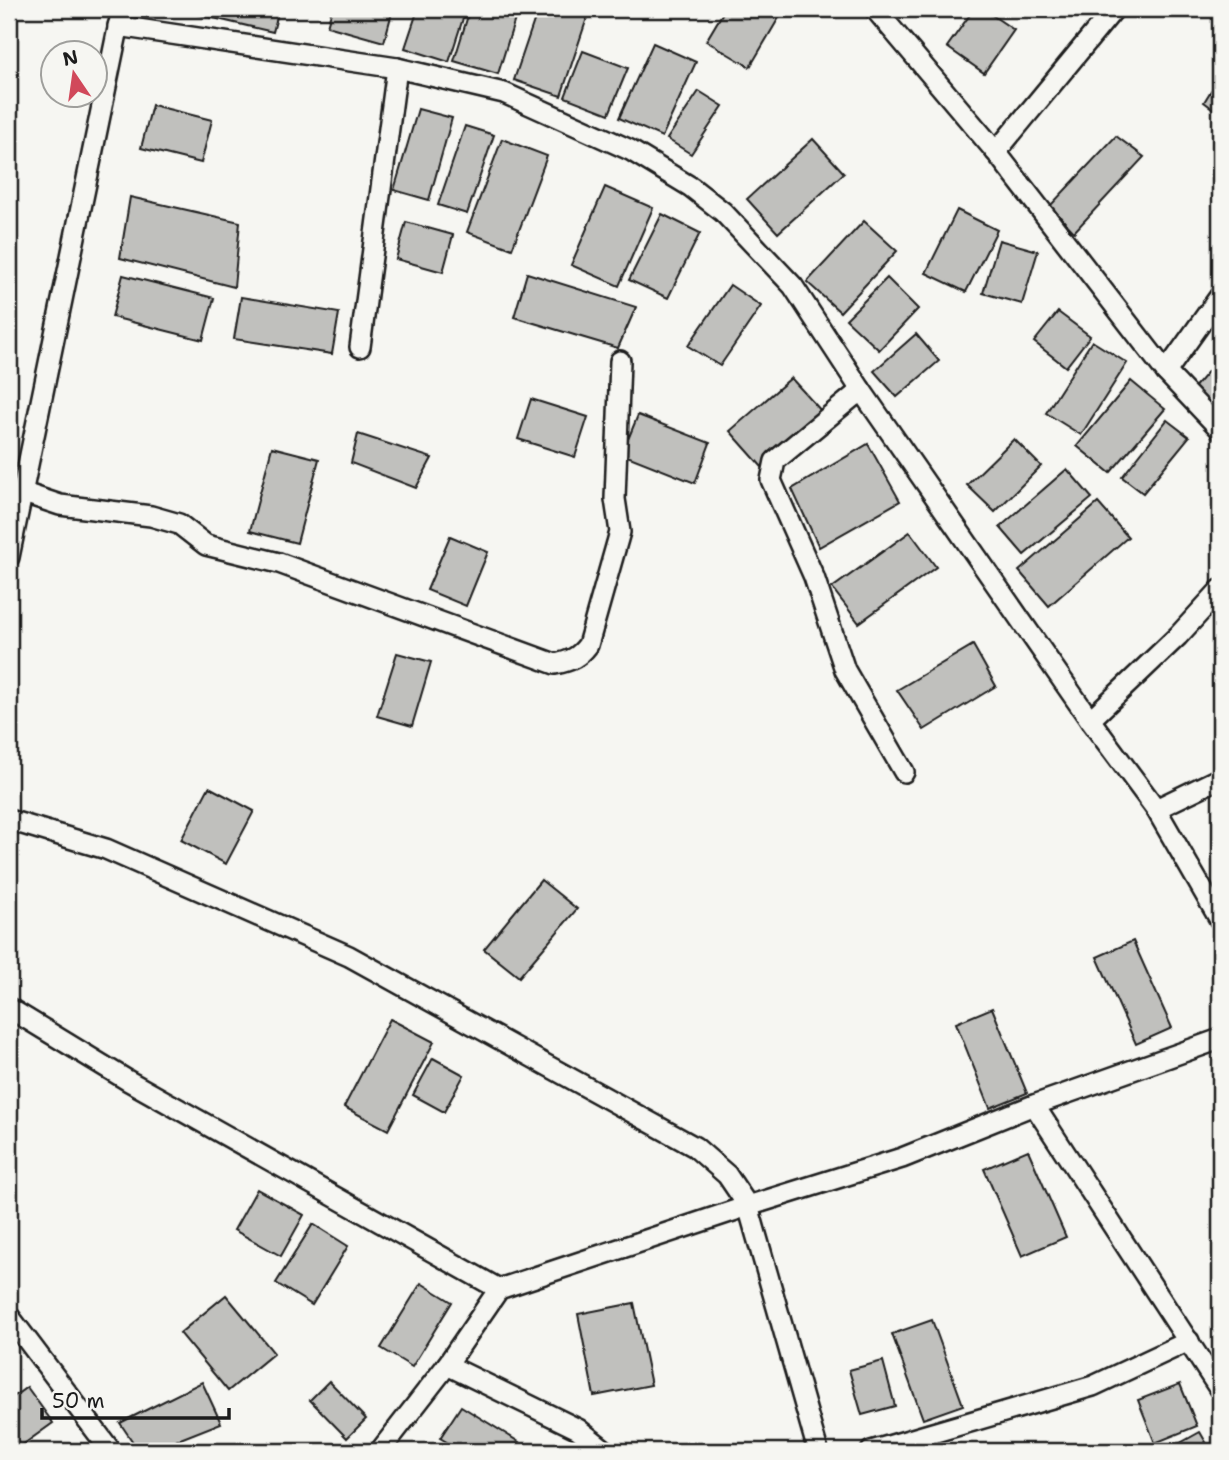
<svg xmlns="http://www.w3.org/2000/svg" width="1229" height="1460" font-family="'Shantell Sans',sans-serif">
  <style>
    .building { fill: #c0c0bd; stroke: #1c1c1c; stroke-width: 2 }
    .lines { fill: none; stroke-linecap: round; stroke-linejoin: round }
    .minor-casing { stroke: #1c1c1c; stroke-width: 24 }
    .minor { stroke: #f6f6f2; stroke-width: 19 }
  </style>
  <rect width="100%" height="100%" fill="#f6f6f2"/>
  <filter id="ink" filterUnits="userSpaceOnUse"><feTurbulence type="fractalNoise" baseFrequency=".0143" numOctaves="2"/><feDisplacementMap in="SourceGraphic" scale="14" xChannelSelector="R" yChannelSelector="G"/><feConvolveMatrix kernelMatrix="1 2 1 2 8 2 1 2 1" color-interpolation-filters="sRGB"/></filter>
  <g filter="url(#ink)">
    <g class="building">
      <polygon points="175,9 279,9 273,32"/>
      <polygon points="332,9 393,9 384,42 327,26"/>
      <polygon points="418,9 466,9 449,62 405,48"/>
      <polygon points="470,9 518,9 498,74 454,61"/>
      <polygon points="538,9 590,9 561,96 514,80"/>
      <polygon points="725,9 784,9 750,67 706,41"/>
      <polygon points="974,9 983,9 1014,30 984,73 947,47"/>
      <polygon points="653,43 696,62 662,137 619,118"/>
      <polygon points="583,51 628,68 609,114 565,97"/>
      <polygon points="1220,76 1220,114 1204,102"/>
      <polygon points="699,91 723,106 691,154 667,139"/>
      <polygon points="152,105 212,120 201,163 141,148"/>
      <polygon points="418,109 452,118 429,200 394,190"/>
      <polygon points="465,126 494,135 467,214 438,205"/>
      <polygon points="1116,136 1144,157 1074,232 1050,206"/>
      <polygon points="502,139 547,156 512,249 467,232"/>
      <polygon points="813,139 844,173 778,233 747,199"/>
      <polygon points="605,187 653,208 619,286 571,265"/>
      <polygon points="130,197 240,222 234,287 120,258"/>
      <polygon points="957,210 997,230 966,292 926,273"/>
      <polygon points="662,214 700,233 668,298 629,280"/>
      <polygon points="864,221 897,251 840,312 807,282"/>
      <polygon points="406,222 453,235 443,272 396,259"/>
      <polygon points="999,240 1038,251 1022,304 983,293"/>
      <polygon points="527,273 636,307 618,348 514,317"/>
      <polygon points="123,275 214,298 203,340 112,317"/>
      <polygon points="887,278 918,309 879,350 846,319"/>
      <polygon points="730,285 761,306 720,366 688,346"/>
      <polygon points="241,297 339,313 332,354 234,339"/>
      <polygon points="1058,312 1090,336 1066,367 1034,342"/>
      <polygon points="916,334 939,361 897,397 874,371"/>
      <polygon points="1092,341 1127,363 1081,435 1046,413"/>
      <polygon points="1217,361 1220,363 1220,414 1192,390"/>
      <polygon points="791,378 823,413 762,467 730,431"/>
      <polygon points="1131,381 1165,409 1110,473 1077,446"/>
      <polygon points="531,399 588,417 575,457 518,439"/>
      <polygon points="638,415 710,443 695,483 622,454"/>
      <polygon points="1167,420 1189,437 1143,493 1122,477"/>
      <polygon points="358,434 432,458 416,488 351,463"/>
      <polygon points="1014,439 1041,466 995,512 967,485"/>
      <polygon points="868,444 900,501 819,547 792,489"/>
      <polygon points="272,447 319,459 297,543 250,531"/>
      <polygon points="1067,469 1092,498 1024,555 1000,527"/>
      <polygon points="1098,503 1128,537 1049,606 1019,571"/>
      <polygon points="910,532 936,567 859,623 832,588"/>
      <polygon points="450,536 488,552 466,606 427,590"/>
      <polygon points="973,645 996,686 924,730 897,690"/>
      <polygon points="397,653 431,662 412,726 377,716"/>
      <polygon points="209,787 254,811 226,864 181,840"/>
      <polygon points="541,880 577,909 519,977 484,949"/>
      <polygon points="1133,941 1172,1028 1136,1044 1097,957"/>
      <polygon points="992,1008 1027,1093 990,1108 956,1023"/>
      <polygon points="390,1019 434,1042 388,1130 344,1107"/>
      <polygon points="433,1058 464,1075 444,1112 413,1095"/>
      <polygon points="1028,1150 1066,1237 1022,1256 984,1169"/>
      <polygon points="257,1189 304,1215 281,1256 234,1230"/>
      <polygon points="313,1224 348,1246 312,1305 276,1283"/>
      <polygon points="421,1283 452,1302 412,1367 381,1348"/>
      <polygon points="226,1295 274,1353 228,1391 180,1333"/>
      <polygon points="634,1303 651,1385 594,1396 578,1314"/>
      <polygon points="932,1320 963,1405 923,1419 892,1334"/>
      <polygon points="883,1361 895,1406 862,1415 849,1370"/>
      <polygon points="329,1381 366,1419 347,1438 310,1400"/>
      <polygon points="202,1382 221,1423 150,1451 139,1451 120,1423"/>
      <polygon points="1180,1384 1197,1426 1155,1443 1138,1400"/>
      <polygon points="27,1387 53,1423 14,1451 9,1451 9,1400"/>
      <polygon points="461,1406 519,1442 513,1451 462,1451 440,1438"/>
      <polygon points="1200,1432 1211,1451 1166,1451"/>
    </g>
    <g class="lines">
      <defs>
        <g id="minor">
          <polyline points="875,9 996,152 1166,372 1220,429"/>
          <polyline points="118,26 397,68 504,93 630,150 691,187 723,212 793,286 861,390 1090,720 1156,809 1220,920"/>
          <polyline points="996,152 1114,9"/>
          <polyline points="360,347 397,68"/>
          <polyline points="1166,372 1220,296"/>
          <polyline points="861,390 775,461 771,480 814,577 845,670 904,772"/>
          <path d="M21,492L60,505L151,516L179,524L206,545L279,563L555,664C571,661 579,657 588,645L620,532L615,499L620,361"/>
          <polyline points="9,557 122,9"/>
          <polyline points="1090,720 1178,636 1220,590"/>
          <polyline points="1156,809 1220,778"/>
          <polyline points="9,820 106,849 349,956 695,1147 727,1175 748,1206 818,1451"/>
          <polyline points="9,1008 127,1080 499,1289"/>
          <polyline points="1034,1105 1220,1390"/>
          <polyline points="9,1316 111,1451"/>
          <polyline points="447,1365 578,1429 606,1451"/>
          <polyline points="380,1451 447,1365 499,1289 748,1206 902,1158 1034,1105 1220,1039"/>
          <polyline points="871,1451 1093,1386 1189,1341"/>
        </g>
      </defs>
      <use href="#minor" class="minor-casing"/>
      <use href="#minor" class="minor"/>
    </g>
  </g>
  <rect width="1229" height="1460" fill="none" stroke="#f6f6f2" stroke-width="35"/>
  <rect x="18" y="18" width="1194" height="1425" fill="none" stroke="#1c1c1c" stroke-width="2.5" filter="url(#ink)"/>
  <g transform="translate(74 74) rotate(347)"><circle r="33" fill="#f6f6f2" stroke="#9f9f9c" stroke-width="2"/>
  <path d="M0-5L12 26L0 18L-12 26Z" fill="#d1495b"/>
  <text y="-10" font-size="19" font-weight="bold" text-anchor="middle" fill="#1c1c1c">N</text>
  </g>
  <path d="M42 1408v10h187v-10" fill="none" stroke="#1c1c1c" stroke-width="3.5"/>
  <text x="52" y="1408" font-size="21" fill="#1c1c1c" stroke="#f6f6f2" stroke-width="5" paint-order="stroke">50 m</text>
</svg>
